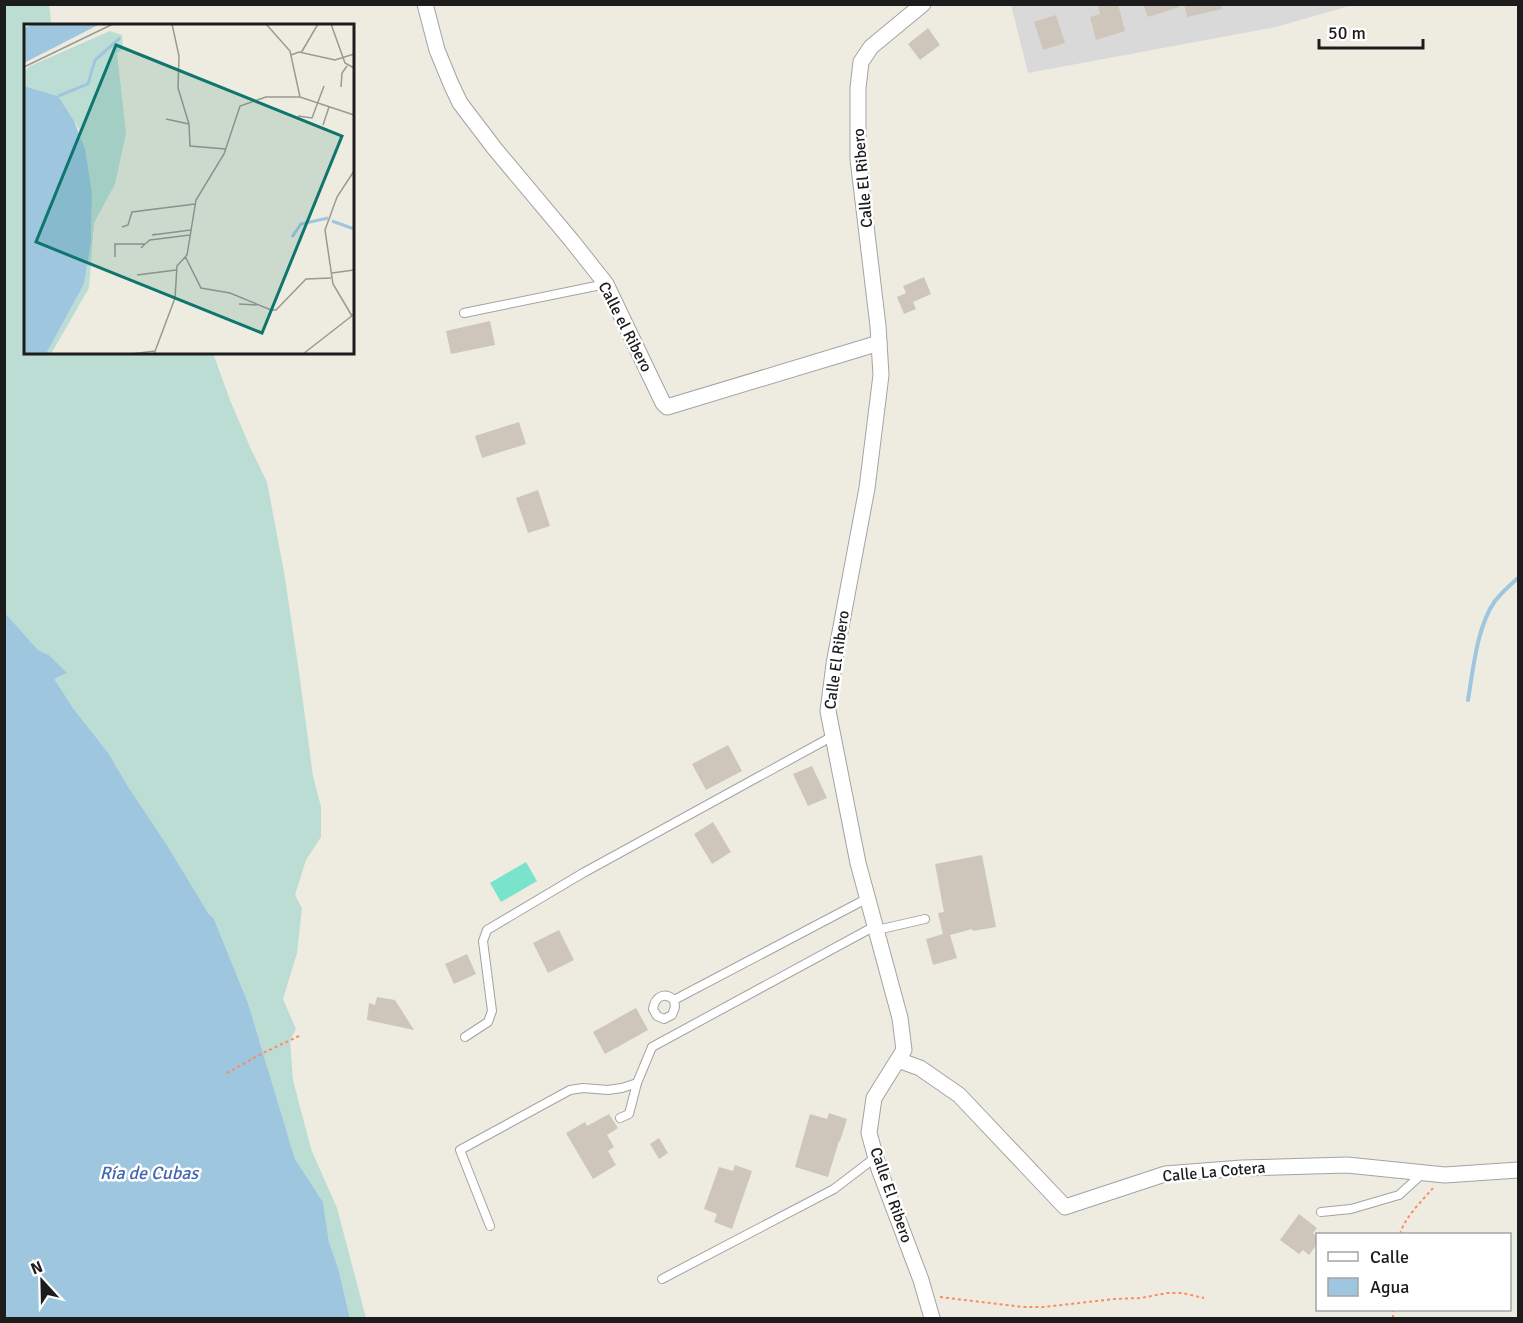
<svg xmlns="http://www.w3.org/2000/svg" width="1523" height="1323" font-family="Signika,sans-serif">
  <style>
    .residential { fill: #dad9d9 }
    .wetland { fill: #bcddd3 }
    .pitch { fill: #79e3cb }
    .water { fill: #9ec6df }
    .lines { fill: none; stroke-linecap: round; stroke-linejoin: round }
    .stream { stroke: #9ec6df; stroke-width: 4 }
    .building { fill: #cec6ba }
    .service-casing { stroke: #a3a3a3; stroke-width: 10 }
    .minor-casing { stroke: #a3a3a3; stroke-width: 17 }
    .path { stroke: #ff8a60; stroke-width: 2; stroke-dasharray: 3 3; stroke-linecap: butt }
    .service { stroke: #fff; stroke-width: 8 }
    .minor { stroke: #fff; stroke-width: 15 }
    .labels { text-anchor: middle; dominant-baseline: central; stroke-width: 5; stroke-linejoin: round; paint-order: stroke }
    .street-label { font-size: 16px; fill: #1c1c1c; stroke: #fff }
    .water-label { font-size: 18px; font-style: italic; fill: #4368b0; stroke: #fff }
    .inset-river { fill: none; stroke: #9ec6df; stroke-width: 3 }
    .inset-road { fill: none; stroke: #9a9992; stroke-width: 1.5 }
    .view { fill: #0f766e; fill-opacity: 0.15; stroke: #0f766e; stroke-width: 3 }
    .inset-edge { fill: none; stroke: #1c1c1c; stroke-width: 3 }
  </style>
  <rect width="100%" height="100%" fill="#eeece0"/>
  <polygon class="residential" points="1011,5 1353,5 1276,27 1028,73"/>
  <polygon class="wetland" points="4,5 49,5 51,21 48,25 26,26 26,352 213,353 230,400 250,447 267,482 284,572 298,665 313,776 321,807 321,837 306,860 295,895 302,908 297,953 283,999 296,1029 290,1040 293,1080 311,1149 337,1208 366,1318 350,1318 338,1268 329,1242 323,1202 295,1159 248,1003 214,919 208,913 127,785 109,754 73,708 53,679 66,673 49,655 38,650 5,613"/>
  <polygon class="pitch" points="526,862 537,881 501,902 490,883"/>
  <polygon class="water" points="5,613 38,650 49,655 67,673 54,679 73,708 109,754 127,785 168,847 208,913 214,919 248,1003 295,1159 323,1202 329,1242 338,1268 350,1318 5,1318"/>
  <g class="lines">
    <path class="stream" d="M1468,700C1473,670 1477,626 1495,601C1502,592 1510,585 1518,578"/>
  </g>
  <g class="building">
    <polygon points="1105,4 1118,4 1125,31 1096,40 1090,17 1100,14 1098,7"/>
    <polygon points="1143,4 1179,4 1179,7 1148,17"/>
    <polygon points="1184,4 1221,4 1222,9 1187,17"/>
    <polygon points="1056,15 1065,43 1043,50 1034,22"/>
    <polygon points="928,28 940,45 920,60 908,44"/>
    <polygon points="924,277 931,294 913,302 916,309 904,314 897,297 906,293 903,286"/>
    <polygon points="490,321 495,345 451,354 446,331"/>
    <polygon points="519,422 526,444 482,458 475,436"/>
    <polygon points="538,490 550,526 528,533 516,498"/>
    <polygon points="728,745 742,771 706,790 692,764"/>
    <polygon points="812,766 827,798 808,806 793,774"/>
    <polygon points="713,822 731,852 712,864 694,834"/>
    <polygon points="982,855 996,927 973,931 972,929 950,935 957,958 933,965 926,939 943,934 938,913 944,912 935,864"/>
    <polygon points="559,930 574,960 548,973 533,943"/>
    <polygon points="467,954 476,974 454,984 445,964"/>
    <polygon points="377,997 395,1000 414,1030 367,1020 369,1003 375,1005"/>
    <polygon points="636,1008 648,1030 605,1054 593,1032"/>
    <polygon points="829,1113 847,1119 840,1141 839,1141 828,1177 795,1167 810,1114 827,1119"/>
    <polygon points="609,1114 618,1128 607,1135 614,1147 608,1151 616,1165 593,1179 566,1133 585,1122 587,1126"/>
    <polygon points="659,1138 668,1153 659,1159 650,1144"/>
    <polygon points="735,1165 752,1171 732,1229 714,1222 717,1214 704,1209 719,1167 733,1171"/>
    <polygon points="1299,1214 1317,1228 1313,1233 1317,1237 1317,1244 1309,1255 1303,1250 1299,1254 1280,1240"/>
  </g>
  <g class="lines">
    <defs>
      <g id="service">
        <polyline points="464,313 606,284"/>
        <polyline points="877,930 925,919"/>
        <path d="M674,1000L675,1007L672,1015L664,1019L657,1016L653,1009C655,997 664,991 674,1000L868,898"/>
        <polyline points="465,1037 488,1022 492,1011 483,941 487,930 583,873 833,736"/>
        <polyline points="637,1083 652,1047 875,926"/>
        <polyline points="1321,1212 1351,1209 1399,1195 1422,1174"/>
        <polyline points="490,1226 460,1150 570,1090 583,1088 608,1090 622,1088 637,1083 629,1114 620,1118"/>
        <polyline points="662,1279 834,1189 876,1157"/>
      </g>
      <g id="minor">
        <polyline points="425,4 437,50 451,84 460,103 495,149 572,241 606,284 663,403 667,407 879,343"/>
        <polyline points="923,4 871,47 861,62 858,88 858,159 878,326 881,375 867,488 834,664 828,711 858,863 900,1018 904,1050 874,1098 869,1133 879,1169 921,1280 932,1318"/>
        <polyline points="898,1060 920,1068 959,1095 1065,1207 1165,1174 1242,1168 1347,1165 1445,1175 1518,1170"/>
      </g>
    </defs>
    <use href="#service" class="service-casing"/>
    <use href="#minor" class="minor-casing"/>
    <g class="path">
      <polyline points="227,1073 263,1053 299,1036"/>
      <path d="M1400,1234C1405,1217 1421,1202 1433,1188"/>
      <polyline points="940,1297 1023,1307 1044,1307 1114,1299 1141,1298 1167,1293 1182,1293 1204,1298"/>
      <polyline points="1393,1318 1393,1310"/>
    </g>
    <use href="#service" class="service"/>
    <use href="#minor" class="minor"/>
  </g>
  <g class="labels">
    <g class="street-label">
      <text transform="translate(863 178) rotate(-95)">Calle El Ribero</text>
      <text transform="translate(625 327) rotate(63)">Calle el Ribero</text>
      <text transform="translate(837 660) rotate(-82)">Calle El Ribero</text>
      <text transform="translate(1214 1172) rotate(-5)">Calle La Cotera</text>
      <text transform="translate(891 1195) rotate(71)">Calle El Ribero</text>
    </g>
    <g class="water-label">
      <text x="149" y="1173">Ría de Cubas</text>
    </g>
  </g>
  <g transform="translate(24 24)">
    <rect width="330" height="330" fill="#eeece0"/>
    <path d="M86,7L98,11L99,25L93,29L102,109L91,160L70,199L65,264L27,330H22L60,260L67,219L68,170L55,105L34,72L0,62V48L6,42Z" fill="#bcddd3"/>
    <path d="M10,0H76L0,39V4ZM0,62L34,72L50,97L61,125L68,170L67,219L60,260L22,330H0Z" fill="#9ec6df"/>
    <path class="inset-river" d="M0,22L50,0M34,72L64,60L71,36L96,14M308,197L330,205M268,213L277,200L304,194"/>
    <path class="inset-road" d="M148,0L155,32L154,64L165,100L166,122L202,125M242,0L266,27L276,73M307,0L321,39L330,44M277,29L294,0M267,31L275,28L311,36L330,30M0,43L89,0M317,63L318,49L323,42M274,92L288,94L300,62M142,95L165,100M299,101L305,83M98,203L104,201L108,188L171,180M132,210L128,211L167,206M121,220L126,216L166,211M161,232L177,264L206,269L247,286H252L282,255L307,254M91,233V220H121L117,224M308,249L330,246M113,251L152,246M215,280L233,281M328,292L309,260L301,206L313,173L330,147M107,330L131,327M130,330L151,274L153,242L163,231L172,176L200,130L216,82L242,73H276L330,91M279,330L329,291"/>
    <path class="view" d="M92,21L318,112L238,309L12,218Z"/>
    <rect width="330" height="330" class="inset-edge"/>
  </g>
  <rect width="1523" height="1323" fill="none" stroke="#1c1c1c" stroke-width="12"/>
  <rect x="1316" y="1233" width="195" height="78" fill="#ffffff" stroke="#a4a4a4" stroke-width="1.5"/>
  <rect x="1328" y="1252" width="30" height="9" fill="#ffffff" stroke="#a4a4a4" stroke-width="1.5"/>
  <text x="1370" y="1263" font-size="18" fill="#1c1c1c">Calle</text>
  <rect x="1328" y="1278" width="30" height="18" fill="#9ec6df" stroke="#a4a4a4" stroke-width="1.5"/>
  <text x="1370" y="1293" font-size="18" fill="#1c1c1c">Agua</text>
  <g transform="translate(42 1281) rotate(338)" stroke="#ffffff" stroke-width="4.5" paint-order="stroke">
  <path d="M0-4.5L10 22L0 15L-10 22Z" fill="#1c1c1c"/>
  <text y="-9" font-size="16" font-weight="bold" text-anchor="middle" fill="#1c1c1c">N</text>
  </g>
  <path d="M1319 39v9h104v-9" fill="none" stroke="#1c1c1c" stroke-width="3"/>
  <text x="1328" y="39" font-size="18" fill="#1c1c1c" stroke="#ffffff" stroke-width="4.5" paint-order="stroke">50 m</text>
</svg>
